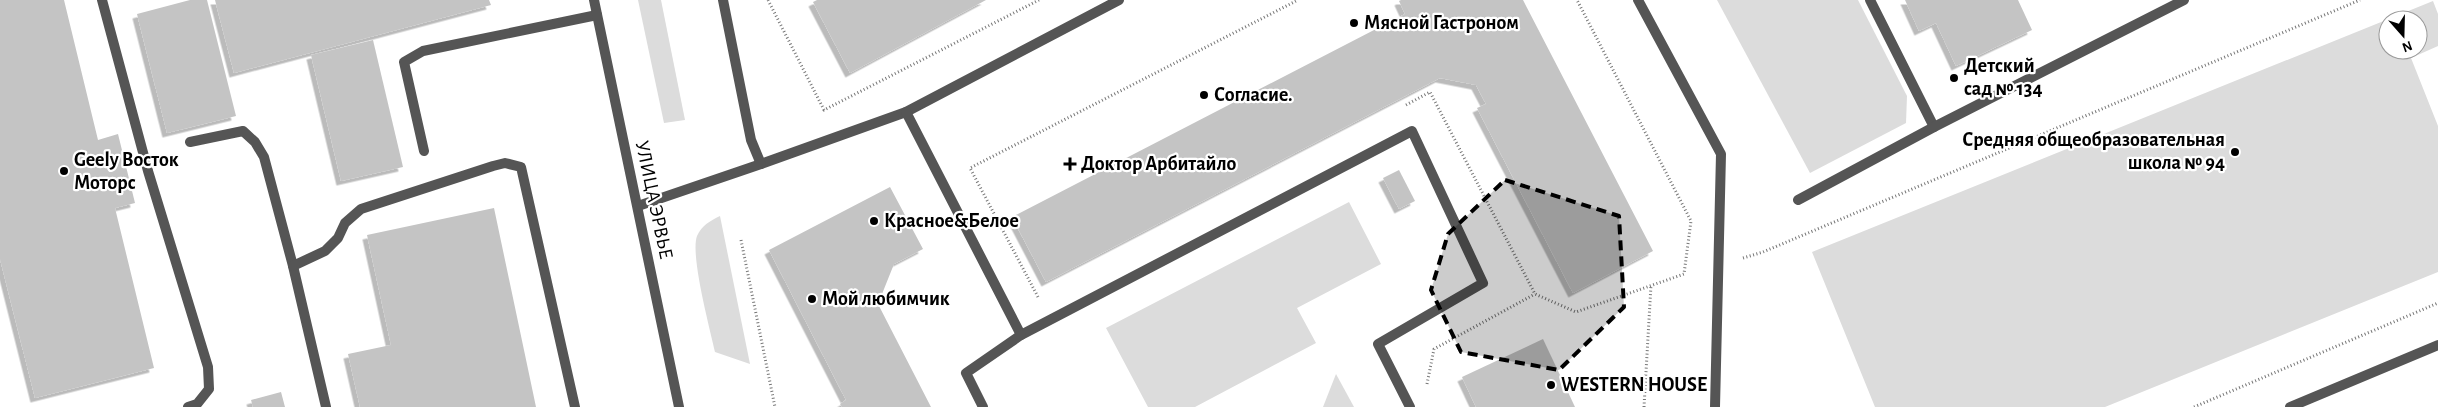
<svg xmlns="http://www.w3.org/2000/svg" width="2438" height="407" font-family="'Alegreya Sans',sans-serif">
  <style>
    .green { fill: #dcdcdc; fill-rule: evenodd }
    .building { fill: #c4c4c4; filter: url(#shadow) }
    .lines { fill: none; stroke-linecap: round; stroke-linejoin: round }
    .path { stroke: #777; stroke-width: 3; stroke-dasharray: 1 2.5; stroke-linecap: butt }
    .lane { stroke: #555; stroke-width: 10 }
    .street { stroke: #555; stroke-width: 10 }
    .marked { fill: #000; fill-opacity: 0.2; stroke: #000; stroke-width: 4; stroke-dasharray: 10 6; stroke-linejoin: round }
    .poi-dot { fill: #000; stroke: #fff; stroke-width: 2 }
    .labels { text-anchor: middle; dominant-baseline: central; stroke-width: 4.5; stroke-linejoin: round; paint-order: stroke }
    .poi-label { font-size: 20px; font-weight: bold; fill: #000; stroke: #fff; text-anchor: start }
    .street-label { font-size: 20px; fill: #000; stroke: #fff }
  </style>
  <defs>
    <filter id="shadow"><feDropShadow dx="-4.5" dy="4.5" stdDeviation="0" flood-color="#0004"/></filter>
  </defs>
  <rect width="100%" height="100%" fill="#fff"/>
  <g class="green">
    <polygon points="638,0 661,0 685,120 664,123"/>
    <polygon points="1717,0 1858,0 1907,96 1906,123 1810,173"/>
    <path d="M2433,1L2438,14V46L2411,58L2438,126V272L2105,407H1875L1812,252ZM2388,20H2418V50H2388Z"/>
    <polygon points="1349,202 1381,264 1297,308 1316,343 1195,407 1148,407 1106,328"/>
    <path d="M720,216L750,364L715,352C710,329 690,255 697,236C702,225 710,221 720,216Z"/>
    <polygon points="1336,374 1354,407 1323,407"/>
  </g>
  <g class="building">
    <polygon points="0,0 64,0 98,140 118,134 135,203 115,208 154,368 35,398 0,259"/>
    <polygon points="190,0 207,0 236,116 167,133 137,14"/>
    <polygon points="215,0 489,0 491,5 234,73"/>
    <polygon points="817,0 986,0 850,73 813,2"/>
    <polygon points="1401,0 1523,0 1653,251 1573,293 1477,108 1486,104 1476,85 1440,78 1046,282 1012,217 1405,14 1399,1"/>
    <polygon points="1905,0 2018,0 2032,30 1956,66 1936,23 1919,31"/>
    <polygon points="373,40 403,167 341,181 311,55"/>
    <polygon points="1399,170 1415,201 1399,209 1383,178"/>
    <polygon points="890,187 923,249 894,264 878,304 931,407 842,407 840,404 846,400 769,250"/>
    <polygon points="494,208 536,407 360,407 348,354 391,345 367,235"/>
    <polygon points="1543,339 1575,407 1476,407 1462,377"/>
    <polygon points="281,392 285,407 253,407 251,400"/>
  </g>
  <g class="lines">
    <g class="path">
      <polyline points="768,0 824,110 1039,0"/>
      <polyline points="1406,105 1430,92 1535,294 1576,312 1684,274 1691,221 1577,0"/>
      <polyline points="741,240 775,407"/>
      <polyline points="1743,258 1763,252 2360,0"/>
      <polyline points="1038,297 970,168 1298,0"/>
      <polyline points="1427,384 1434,349 1535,294"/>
      <polyline points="1644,407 1651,285"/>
      <polyline points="2194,407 2438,303"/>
    </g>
    <g class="lane">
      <polyline points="102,0 148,171 208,367 209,389 197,404 188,407"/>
      <polyline points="723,0 751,140 761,164 906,112 1119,0"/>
      <polyline points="1638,0 1721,154 1715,407"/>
      <polyline points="1870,0 1934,127"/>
      <polyline points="906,112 1021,335 1412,131 1483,283 1378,344 1410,407"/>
      <polyline points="190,142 243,131 255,142 264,157 293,266 326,407"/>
      <polyline points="424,151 404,62 423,51 597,15"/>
      <polyline points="1798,200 1934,127 2184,0"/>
      <polyline points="638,206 761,164"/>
      <polyline points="293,266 325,251 338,238 345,223 361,209 493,166 505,163 521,167 575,407"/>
      <polyline points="983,407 966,373 1021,335"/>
      <polyline points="2290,407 2438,345"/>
    </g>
    <polyline class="street" points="594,0 679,407"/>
  </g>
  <path class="marked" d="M1505,180L1619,216L1624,307L1559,370L1461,352L1431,290L1448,234Z"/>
  <g class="poi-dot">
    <circle cx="1354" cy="23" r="5"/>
    <circle cx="1954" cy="78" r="5"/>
    <circle cx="1204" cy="95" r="5"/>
    <circle cx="2235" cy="152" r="5"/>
    <path d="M1067.5 156.5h5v5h5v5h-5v5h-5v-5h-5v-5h5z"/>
    <circle cx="64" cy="171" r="5"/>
    <circle cx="874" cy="221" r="5"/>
    <circle cx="812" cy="299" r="5"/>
    <circle cx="1551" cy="385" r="5"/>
  </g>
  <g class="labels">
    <g class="poi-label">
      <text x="1364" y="23">Мясной Гастроном</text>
      <text x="1964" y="66">Детский<tspan x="1964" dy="23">сад № 134</tspan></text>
      <text x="1214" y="95">Согласие.</text>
      <text x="2225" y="140" text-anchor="end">Средняя общеобразовательная<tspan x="2225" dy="23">школа № 94</tspan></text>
      <text x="74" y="160">Geely Восток<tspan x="74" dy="23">Моторс</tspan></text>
      <text x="1081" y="164">Доктор Арбитайло</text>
      <text x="884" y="221">Красное&amp;Белое</text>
      <text x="822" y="299">Мой любимчик</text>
      <text x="1561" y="385">WESTERN HOUSE</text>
    </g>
    <g class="street-label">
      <text transform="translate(654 200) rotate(78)">УЛИЦА ЭРВЬЕ</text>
    </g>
  </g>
  <g transform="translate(2403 35) rotate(160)"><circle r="24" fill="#ffffff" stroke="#999999"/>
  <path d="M0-4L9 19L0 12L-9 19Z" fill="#000000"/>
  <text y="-8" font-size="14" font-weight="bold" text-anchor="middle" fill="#000000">N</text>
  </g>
</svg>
